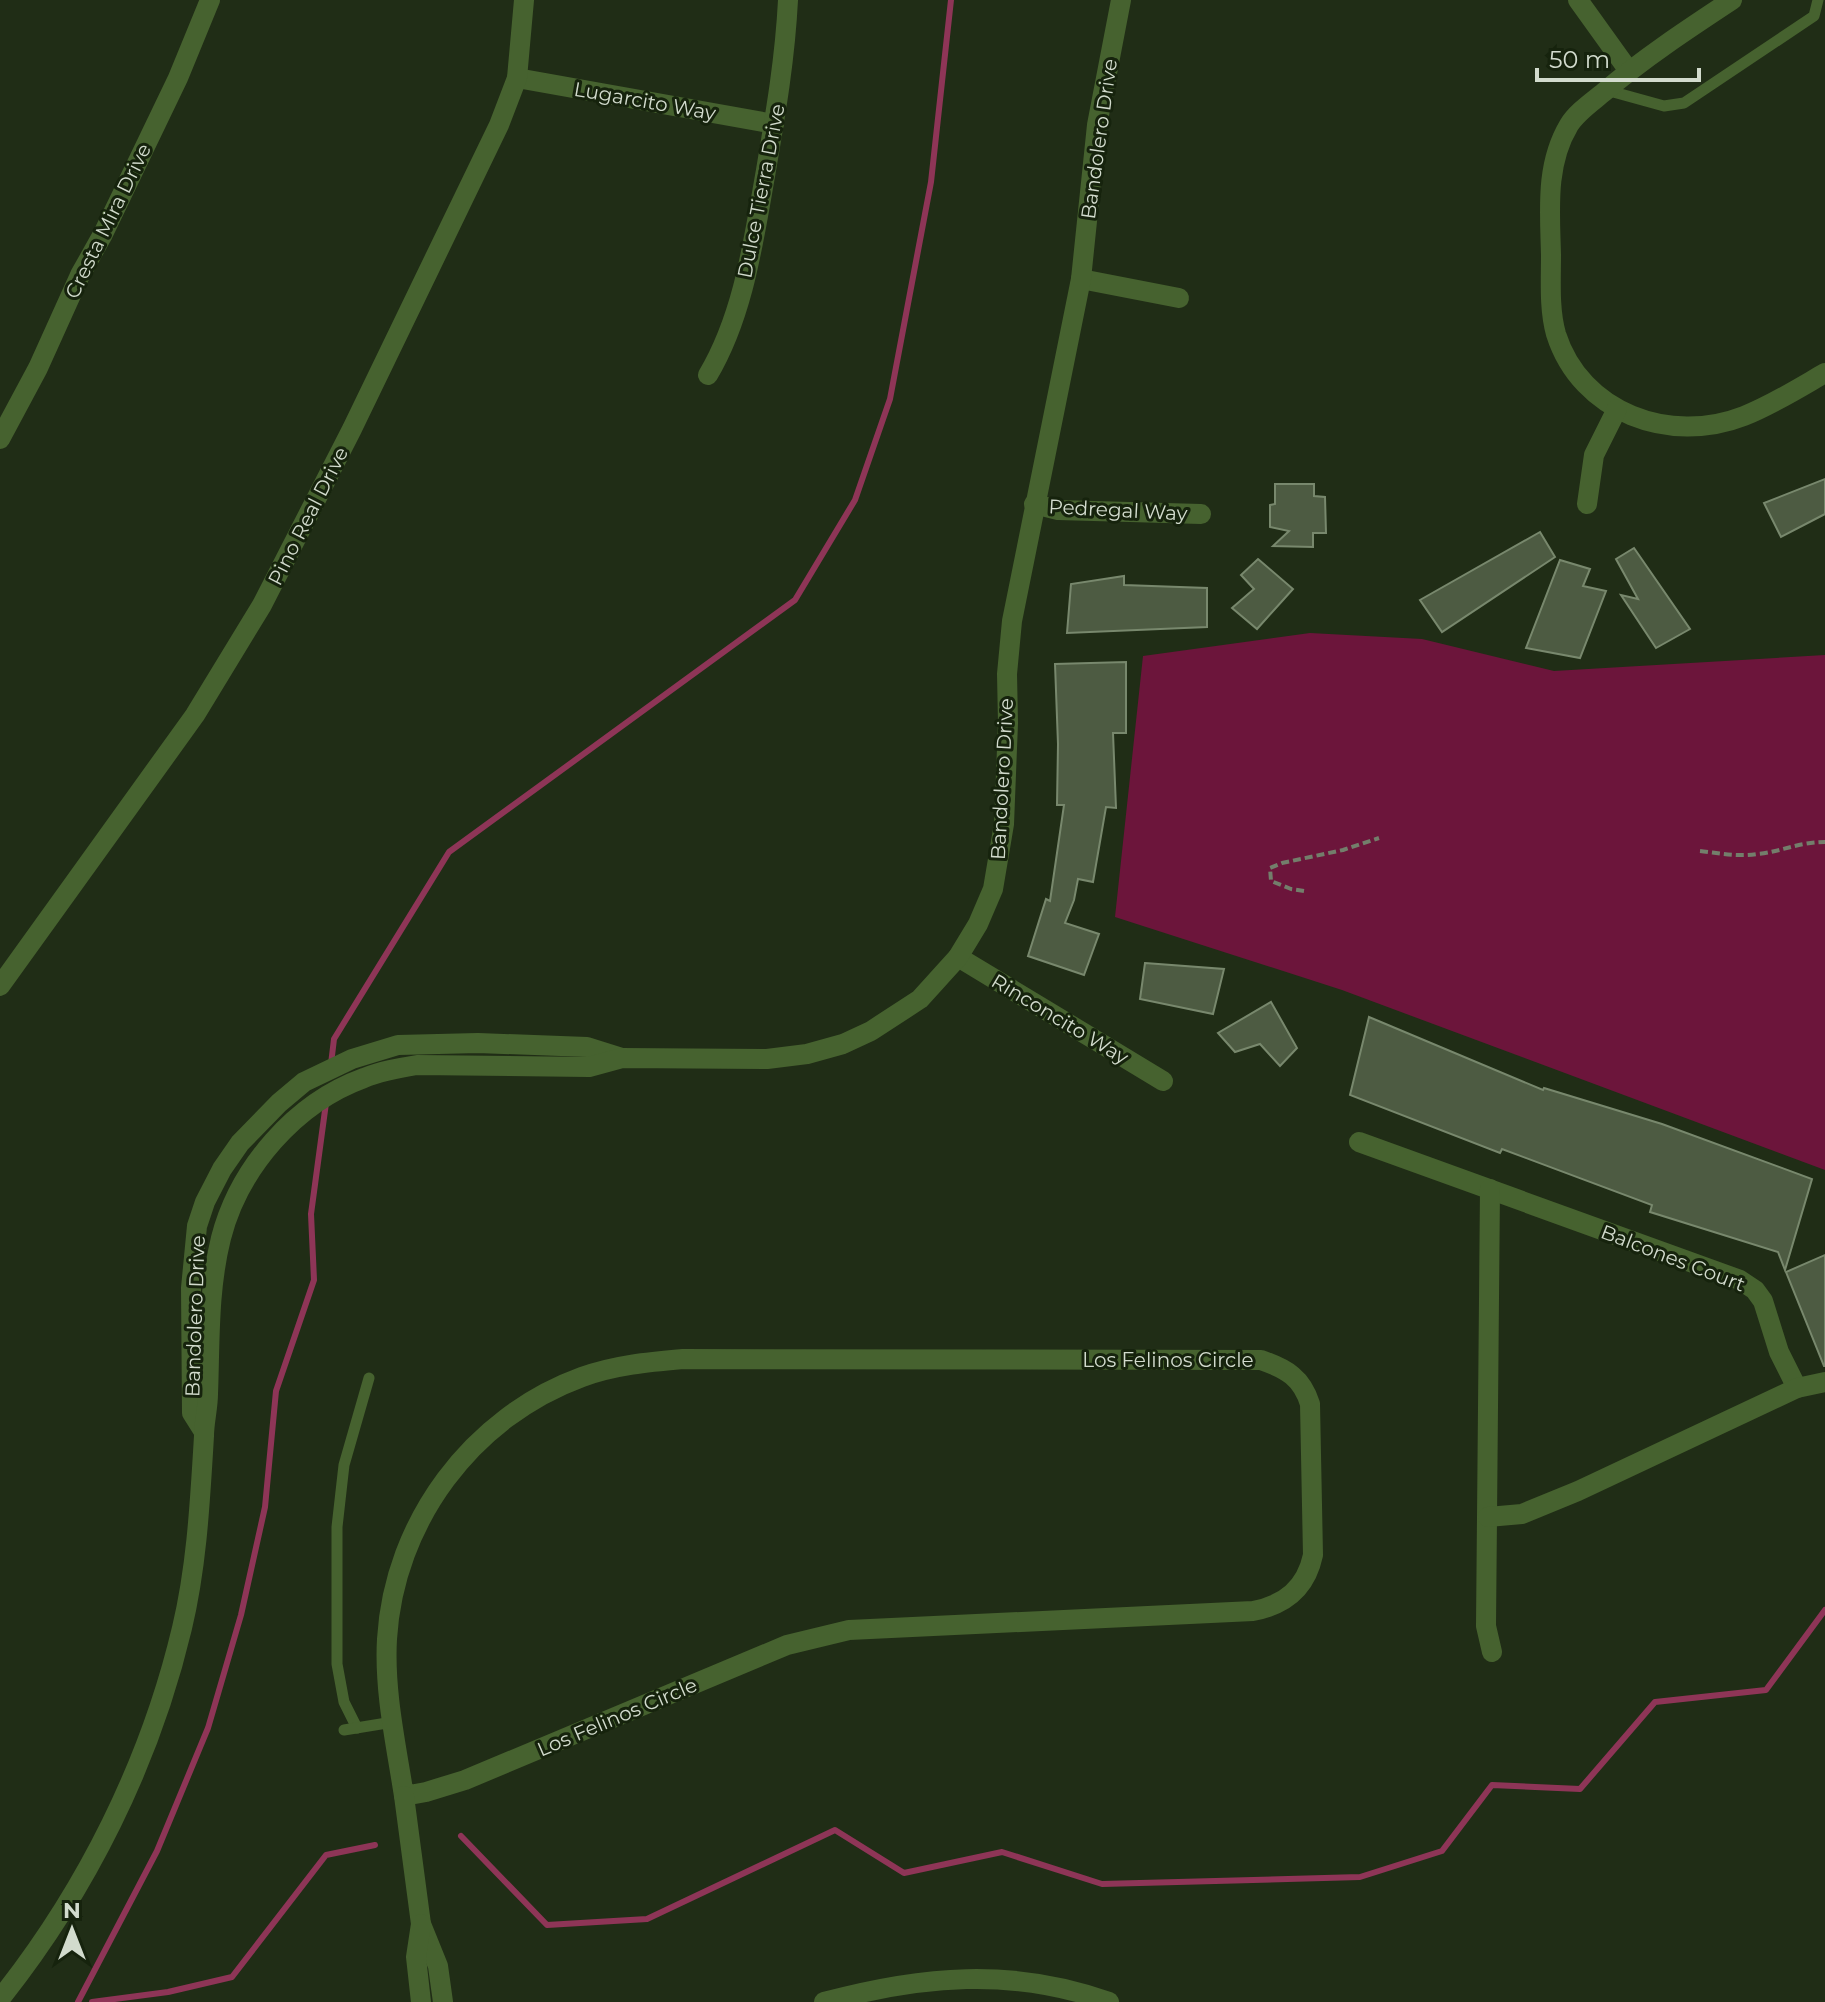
<svg xmlns="http://www.w3.org/2000/svg" width="1825" height="2002" font-family="Montserrat,sans-serif">
  <style>
    .green { fill: #6c153b }
    .lines { fill: none; stroke-linecap: round; stroke-linejoin: round }
    .stream { stroke: #8e3557; stroke-width: 6 }
    .building { fill: #4d5b42; stroke: #78886d; stroke-width: 2 }
    .path { stroke: #737e6b; stroke-width: 4; stroke-dasharray: 8 4; stroke-linecap: butt }
    .service { stroke: #46622f; stroke-width: 11 }
    .minor { stroke: #46622f; stroke-width: 20 }
    .tertiary { stroke: #46622f; stroke-width: 20 }
    .labels { text-anchor: middle; dominant-baseline: central; stroke-width: 6; stroke-linejoin: round; paint-order: stroke }
    .street-label { font-size: 20px; fill: #d2dbcd; stroke: #16230d }
  </style>
  <rect width="100%" height="100%" fill="#202d16"/>
  <polygon class="green" points="1310,633 1422,639 1554,671 1825,655 1825,1170 1342,990 1115,917 1143,656"/>
  <g class="lines">
    <g class="stream">
      <polyline points="331,1064 334,1039 449,852 795,600 855,500 890,399 931,182 951,0"/>
      <polyline points="461,1836 547,1925 647,1919 835,1830 904,1873 1002,1852 1102,1884 1360,1877 1442,1851 1492,1785 1580,1789 1655,1702 1766,1690 1825,1610"/>
      <polyline points="78,2002 157,1851 208,1728 241,1615 265,1507 276,1391 314,1280 311,1214 326,1103"/>
      <polyline points="92,2002 168,1992 232,1977 326,1855 375,1845"/>
    </g>
  </g>
  <g class="building">
    <polygon points="1825,479 1825,514 1781,537 1764,503"/>
    <polygon points="1275,484 1314,484 1314,496 1325,497 1326,533 1313,533 1313,547 1273,546 1289,531 1270,527 1270,505 1275,504"/>
    <polygon points="1540,532 1555,557 1442,632 1420,600"/>
    <polygon points="1634,548 1690,629 1656,648 1621,595 1638,599 1616,559"/>
    <polygon points="1258,559 1293,589 1257,629 1232,608 1254,589 1241,575"/>
    <polygon points="1560,560 1590,569 1583,586 1606,591 1580,658 1526,648"/>
    <polygon points="1124,576 1124,585 1207,588 1207,627 1067,633 1071,584"/>
    <polygon points="1126,662 1126,733 1113,733 1116,808 1106,807 1093,882 1078,879 1074,900 1065,923 1099,934 1084,975 1028,956 1046,899 1050,901 1064,805 1057,805 1058,744 1055,664"/>
    <polygon points="1145,963 1224,969 1213,1014 1140,999"/>
    <polygon points="1271,1002 1297,1048 1280,1066 1260,1044 1235,1052 1218,1033"/>
    <polygon points="1369,1017 1543,1090 1544,1088 1662,1124 1812,1179 1785,1270 1778,1252 1650,1212 1652,1205 1502,1149 1500,1153 1350,1095"/>
    <polygon points="1825,1255 1825,1366 1824,1366 1786,1272"/>
  </g>
  <g class="lines">
    <g class="path">
      <path d="M1700,851C1719,853 1738,857 1757,854C1781,852 1798,842 1825,842"/>
      <polyline points="1304,891 1291,889 1271,881 1270,868 1282,863 1343,850 1379,838"/>
    </g>
    <g class="service">
      <polyline points="1606,90 1664,106 1684,103 1814,16 1818,0"/>
      <polyline points="357,1728 344,1702 337,1664 337,1527 344,1465 369,1378"/>
      <polyline points="344,1730 393,1722"/>
    </g>
    <g class="minor">
      <polyline points="1578,0 1629,71"/>
      <path d="M1732,0C1688,29 1644,58 1604,92C1592,102 1577,112 1569,125C1545,165 1550,211 1551,255C1551,281 1549,309 1556,334C1581,413 1670,445 1744,416C1772,405 1799,388 1825,373"/>
      <polyline points="517,78 774,124"/>
      <polyline points="1081,279 1179,298"/>
      <path d="M708,375C743,316 753,244 765,176C775,117 785,60 788,0"/>
      <polyline points="0,439 38,368 80,275 103,234 178,78 210,0"/>
      <polyline points="1034,504 1058,510 1201,514"/>
      <polyline points="1587,504 1594,455 1617,409"/>
      <polyline points="958,957 1163,1081"/>
      <polyline points="0,986 195,715 262,605 352,429 499,125 517,78 524,0"/>
      <polyline points="1359,1142 1740,1280 1755,1290 1763,1301 1779,1352 1797,1388"/>
      <polyline points="1490,1189 1486,1626 1492,1652"/>
      <path d="M683,1359L1261,1360C1287,1369 1302,1378 1310,1404L1313,1555C1306,1588 1285,1605 1253,1611L849,1630L787,1645L465,1780L426,1792L404,1796C396,1744 384,1691 387,1639C394,1522 472,1417 582,1377C615,1365 649,1362 683,1359Z"/>
      <polyline points="204,1432 192,1413 191,1288 197,1226 205,1202 222,1169 240,1143 279,1103 304,1082 352,1059 398,1045 478,1043 587,1047 622,1058"/>
      <polyline points="1488,1517 1522,1514 1578,1491 1797,1388 1825,1382"/>
      <polyline points="404,1796 421,1924 438,1966 443,2002"/>
      <polyline points="421,1924 416,1957 421,2002"/>
      <path d="M0,1999C86,1891 150,1763 182,1628C197,1565 200,1501 204,1436C204,1422 208,1408 208,1394C210,1342 208,1290 221,1238C239,1168 295,1103 364,1078C381,1071 399,1068 417,1065L589,1067L622,1058L767,1059L807,1054L843,1044L871,1031L920,999L958,957L978,924L993,889L1004,824L1008,723L1007,674L1012,621L1081,279L1097,125L1121,0"/>
    </g>
    <path class="tertiary" d="M824,2002C921,1976 1012,1967 1109,2002"/>
  </g>
  <g class="labels">
    <g class="street-label">
      <text transform="translate(645 101) rotate(10)">Lugarcito Way</text>
      <text transform="translate(1099 139) rotate(-82)">Bandolero Drive</text>
      <text transform="translate(761 191) rotate(-79)">Dulce Tierra Drive</text>
      <text transform="translate(108 221) rotate(-64)">Cresta Mira Drive</text>
      <text transform="translate(1118 510) rotate(3)">Pedregal Way</text>
      <text transform="translate(308 516) rotate(-63)">Pino Real Drive</text>
      <text transform="translate(1002 779) rotate(-87)">Bandolero Drive</text>
      <text transform="translate(1060 1019) rotate(31)">Rinconcito Way</text>
      <text transform="translate(1673 1258) rotate(21)">Balcones Court</text>
      <text transform="translate(195 1316) rotate(-88)">Bandolero Drive</text>
      <text x="1168" y="1360">Los Felinos Circle</text>
      <text transform="translate(617 1717) rotate(-23)">Los Felinos Circle</text>
    </g>
  </g>
  <g transform="translate(72 1930)" stroke="#16230d" stroke-width="6" paint-order="stroke">
  <path d="M0-6L14 30L0 20L-14 30Z" fill="#d2dbcd"/>
  <text y="-12" font-size="22" font-weight="bold" text-anchor="middle" fill="#d2dbcd">N</text>
  </g>
  <path d="M1537 68v12h162v-12" fill="none" stroke="#d2dbcd" stroke-width="4"/>
  <text x="1549" y="68" font-size="24" fill="#d2dbcd" stroke="#16230d" stroke-width="6" paint-order="stroke">50 m</text>
</svg>
